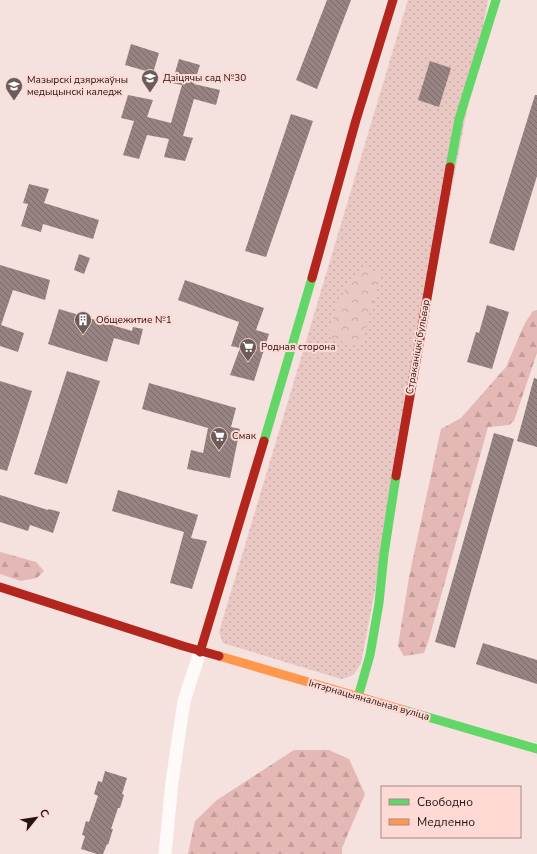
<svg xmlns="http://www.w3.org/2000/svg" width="537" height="854" font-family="'Nunito Sans',sans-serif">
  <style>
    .grass { fill: url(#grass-dots) }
    .forest { fill: url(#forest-firs) }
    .park { fill: url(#park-crowns) }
    .building { fill: url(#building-back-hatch) }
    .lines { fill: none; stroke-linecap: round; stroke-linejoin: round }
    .street { stroke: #fefafa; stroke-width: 13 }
    .fast { stroke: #63d668; stroke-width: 9 }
    .slow { stroke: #ff974d; stroke-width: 9 }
    .jam { stroke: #b3261e; stroke-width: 9 }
    .labels { text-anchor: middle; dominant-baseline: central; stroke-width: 4; stroke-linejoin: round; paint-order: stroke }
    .poi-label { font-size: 10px; fill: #211513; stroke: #ffd9d4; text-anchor: start }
    .street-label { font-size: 10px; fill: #211513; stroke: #ffd9d4 }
  </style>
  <defs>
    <pattern id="grass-dots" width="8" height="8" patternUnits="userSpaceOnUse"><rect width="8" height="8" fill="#e9c8c4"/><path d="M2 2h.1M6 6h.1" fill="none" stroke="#c8aba8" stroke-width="1.8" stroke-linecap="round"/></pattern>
    <pattern id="forest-firs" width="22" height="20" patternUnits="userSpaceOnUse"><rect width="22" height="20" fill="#e4b8b4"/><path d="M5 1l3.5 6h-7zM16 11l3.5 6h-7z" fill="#c39d9a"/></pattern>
    <pattern id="park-crowns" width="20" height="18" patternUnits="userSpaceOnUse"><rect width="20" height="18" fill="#e9c8c4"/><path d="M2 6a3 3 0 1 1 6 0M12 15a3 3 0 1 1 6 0" fill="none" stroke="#c8aba8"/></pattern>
    <pattern id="building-back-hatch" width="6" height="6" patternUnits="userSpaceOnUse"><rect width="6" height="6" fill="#978482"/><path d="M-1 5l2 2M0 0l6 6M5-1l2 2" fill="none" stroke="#7b6b69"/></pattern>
  </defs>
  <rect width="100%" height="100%" fill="#f5e1de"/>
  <path class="grass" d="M408,0H488L361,663C355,674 354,676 341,679L223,643L219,632Z"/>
  <g class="forest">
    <polygon points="537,310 537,353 514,421 509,425 488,427 429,639 424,653 404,656 398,646 409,577 441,429 461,418 506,367 525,323 533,311"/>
    <polygon points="0,552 36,562 44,571 37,578 21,581 0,574"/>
    <polygon points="294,750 329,750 349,759 365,794 342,848 342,854 188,854 195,821 217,800"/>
  </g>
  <polygon class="park" points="364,267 381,274 360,347 328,337 339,299"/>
  <g class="building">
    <polygon points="327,0 351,0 317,89 296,80"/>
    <polygon points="131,44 159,53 153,73 125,65"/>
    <polygon points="179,59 200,65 194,84 220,90 216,105 194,99 183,136 193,138 185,161 164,157 169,139 147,135 139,159 123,155 134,121 121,118 128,95 153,100 147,117 171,123 182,85 172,83"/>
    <polygon points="430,61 451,68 439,107 418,100"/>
    <polygon points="535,95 537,95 537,176 514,251 489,243"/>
    <polygon points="291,114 313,121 266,257 245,251"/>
    <polygon points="29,184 49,189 44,203 99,220 93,239 43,224 41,232 21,226 28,204 23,203"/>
    <polygon points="79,254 90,258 84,274 74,270"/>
    <polygon points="0,265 50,280 45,300 13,290 1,325 24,333 18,352 0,346"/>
    <polygon points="185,280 264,308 256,330 269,334 254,381 230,375 240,348 231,346 239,322 178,300"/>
    <polygon points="487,305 509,312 492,369 467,362 476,332 479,333"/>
    <polygon points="59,309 132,331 133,327 143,329 139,345 114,338 107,362 48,344"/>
    <polygon points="67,371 100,381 67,484 34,474"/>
    <polygon points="534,378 537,379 537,447 517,441"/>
    <polygon points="0,381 32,391 7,471 0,469"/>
    <polygon points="149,383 236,408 231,427 240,429 230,478 187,469 191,450 203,453 208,428 142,409"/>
    <polygon points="494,433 514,439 455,648 435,642"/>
    <polygon points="118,490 198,515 191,538 207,541 192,589 170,583 184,532 112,511"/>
    <polygon points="0,495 48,510 49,509 60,512 53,533 30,525 28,531 0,522"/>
    <polygon points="483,643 537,660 537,684 476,664"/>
    <polygon points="105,771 127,778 122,794 124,795 120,808 118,808 111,829 113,829 108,845 107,844 103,854 97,854 81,849 85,836 82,835 86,821 89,822 98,796 94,794 98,781 102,782"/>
  </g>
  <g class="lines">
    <polyline class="street" points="165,854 172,782 184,701 200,652"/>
    <g class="fast">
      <polyline points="450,167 459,119 496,0"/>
      <polyline points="264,441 312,278"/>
      <polyline points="358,697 370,655 379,603 384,554 396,476"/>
      <polyline points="404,710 537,749"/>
    </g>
    <polyline class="slow" points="219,656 404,710"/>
    <g class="jam">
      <polyline points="312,278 356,120 393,0"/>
      <polyline points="396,476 450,167"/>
      <polyline points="0,587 183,646 219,656"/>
      <polyline points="200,652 264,441"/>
    </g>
  </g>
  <defs>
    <symbol id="school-pin" viewBox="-11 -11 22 30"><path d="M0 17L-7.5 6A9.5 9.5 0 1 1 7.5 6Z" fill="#6b5c5a" stroke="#ffd9d4"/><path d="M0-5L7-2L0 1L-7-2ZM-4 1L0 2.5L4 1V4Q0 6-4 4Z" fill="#fff"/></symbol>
    <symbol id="university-pin" viewBox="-11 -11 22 30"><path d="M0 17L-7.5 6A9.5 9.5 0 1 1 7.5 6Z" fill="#6b5c5a" stroke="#ffd9d4"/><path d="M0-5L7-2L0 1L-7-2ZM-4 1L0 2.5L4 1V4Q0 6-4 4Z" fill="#fff"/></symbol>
    <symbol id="building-pin" viewBox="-11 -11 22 30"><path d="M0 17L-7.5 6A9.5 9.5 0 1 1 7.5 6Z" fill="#6b5c5a" stroke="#ffd9d4"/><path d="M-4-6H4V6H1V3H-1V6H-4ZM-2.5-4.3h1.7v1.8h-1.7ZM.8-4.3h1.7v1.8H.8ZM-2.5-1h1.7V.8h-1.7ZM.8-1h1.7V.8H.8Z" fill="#fff"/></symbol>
    <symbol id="supermarket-pin" viewBox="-11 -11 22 30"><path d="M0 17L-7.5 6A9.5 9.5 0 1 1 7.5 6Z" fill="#6b5c5a" stroke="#ffd9d4"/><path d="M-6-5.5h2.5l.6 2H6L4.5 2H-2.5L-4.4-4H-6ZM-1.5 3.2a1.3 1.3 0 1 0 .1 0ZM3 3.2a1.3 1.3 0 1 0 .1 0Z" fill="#fff"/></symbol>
  </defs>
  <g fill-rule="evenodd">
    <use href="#school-pin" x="140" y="68" width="20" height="27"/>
    <use href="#university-pin" x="4" y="76" width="20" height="27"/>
    <use href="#building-pin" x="73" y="310" width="20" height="27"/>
    <use href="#supermarket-pin" x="238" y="337" width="20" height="27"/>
    <use href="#supermarket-pin" x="209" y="426" width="20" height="27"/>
  </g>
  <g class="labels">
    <g class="poi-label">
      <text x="163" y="78">Дзіцячы сад №30</text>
      <text x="27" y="80">Мазырскі дзяржаўны<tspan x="27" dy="12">медыцынскі каледж</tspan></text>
      <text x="96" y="320">Общежитие №1</text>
      <text x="261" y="347">Родная сторона</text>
      <text x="232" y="436">Смак</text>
    </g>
    <g class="street-label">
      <text transform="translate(418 347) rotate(-80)">Страканіцкі бульвар</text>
      <text transform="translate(369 700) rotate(16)">Інтэрнацыянальная вуліца</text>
    </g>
  </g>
  <rect x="381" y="786" width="140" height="52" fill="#ffd9d4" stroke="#a68b87"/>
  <rect x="389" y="799" width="20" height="6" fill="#63d668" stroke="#a68b87"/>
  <text x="417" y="806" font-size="12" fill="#211513">Свободно</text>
  <rect x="389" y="819" width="20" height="6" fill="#ff974d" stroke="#a68b87"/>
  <text x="417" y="826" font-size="12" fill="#211513">Медленно</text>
  <g transform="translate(36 818) rotate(60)" stroke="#ffd9d4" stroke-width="3" paint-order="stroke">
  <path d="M0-3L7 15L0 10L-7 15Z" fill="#211513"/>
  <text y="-6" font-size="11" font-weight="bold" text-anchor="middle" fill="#211513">С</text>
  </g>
</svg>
